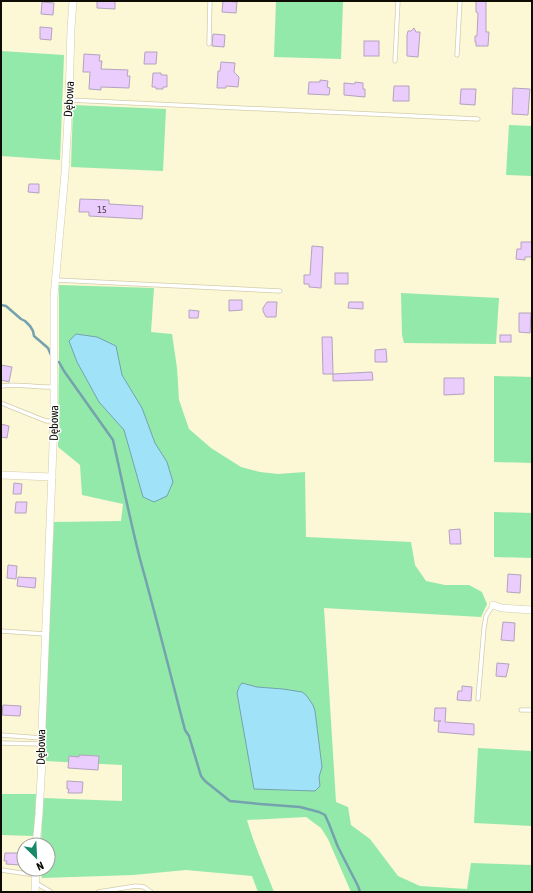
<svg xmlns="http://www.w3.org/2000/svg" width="533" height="893" font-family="'Asap Condensed',sans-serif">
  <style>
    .green { fill: #93e9aa }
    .water { fill: #a0e3f9; stroke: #74a2af }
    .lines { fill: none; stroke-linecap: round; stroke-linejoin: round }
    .stream { stroke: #74a2af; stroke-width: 2.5 }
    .building { fill: #eaccfd; stroke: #b4a3bf }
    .lane-casing { stroke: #d3cdac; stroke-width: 5 }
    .street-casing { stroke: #d3cdac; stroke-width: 8 }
    .lane { stroke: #fff; stroke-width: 3.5 }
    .street { stroke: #fff; stroke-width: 7 }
    .labels { text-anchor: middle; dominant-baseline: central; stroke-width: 3; stroke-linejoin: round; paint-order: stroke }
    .number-label { font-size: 10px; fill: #453c42 }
    .street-label { font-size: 12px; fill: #0e0c03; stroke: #fff }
  </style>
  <rect width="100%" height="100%" fill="#fcf7d4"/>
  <g class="green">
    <polygon points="276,1 343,1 341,59 274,57"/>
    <polygon points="1,51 64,55 60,160 1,156"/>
    <polygon points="73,105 166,109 163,171 71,167"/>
    <polygon points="509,125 532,126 532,176 506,175"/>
    <path d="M59,285L154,288L151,332L172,334L177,368L179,400L189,429L211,448L241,467L260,472L278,474L305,472L306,537L411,542L415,565L426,581L445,585H469L482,592L487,604L481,617L324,608L336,802L348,807L351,825L370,839L398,876L420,886L467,889L471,863L532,865V892H351L328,839L321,828L306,817L247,820C254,845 265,868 274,892H258L252,876L186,870L133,875L42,878L40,869H48V845H41L43,798L122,801V765L45,761L47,671L54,522L121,521L123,504L82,495L80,465L58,447L59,353Z"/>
    <polygon points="401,293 499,298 496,344 404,343 402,335"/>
    <polygon points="494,376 532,377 532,463 494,462"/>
    <polygon points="494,512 532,513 532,558 494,557"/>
    <polygon points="478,748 532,751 532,826 474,823"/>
    <polygon points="1,794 36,794 34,836 1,835"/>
  </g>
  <g class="water">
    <polygon points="76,334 97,337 116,346 122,375 142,408 155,443 167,462 173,482 167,496 154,502 143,497 124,430 99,402 77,362 69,341"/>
    <polygon points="242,683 257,687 283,689 302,692 306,695 313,705 315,711 322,767 319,777 320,786 315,791 254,789 237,693 239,687"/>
  </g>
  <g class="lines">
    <g class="stream">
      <polyline points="1,305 6,306 21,319 25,321 30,326 33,331 34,336 48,348 51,355"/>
      <path d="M59,362L64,371L108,433L113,440C122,480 130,520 140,559C156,616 170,673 185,730L189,736L201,776L205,781L230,801L260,804L300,807L319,812L325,815L329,824L338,847L358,886L360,892"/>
    </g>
  </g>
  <g class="building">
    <polygon points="97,1 115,1 115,9 97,8"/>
    <polygon points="223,1 237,2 236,13 222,12"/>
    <polygon points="476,1 486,1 486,32 489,32 488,46 476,46 476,42 475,42 475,36 477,36 478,13 476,12"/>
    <polygon points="42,2 54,3 53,15 41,14"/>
    <polygon points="40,27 52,28 51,40 40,39"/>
    <polygon points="414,28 416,32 420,32 418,57 407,56 407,35 408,31 411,31"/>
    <polygon points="213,34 225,35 224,47 212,46"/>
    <rect x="364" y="41" width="15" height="15"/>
    <polygon points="145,52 157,52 156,64 144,64"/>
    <polygon points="84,54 100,55 99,61 102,61 101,69 128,70 127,76 130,76 129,88 101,87 101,90 89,89 90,72 83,72"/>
    <polygon points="221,62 235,63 234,72 239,77 238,87 226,86 226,88 217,88 218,71 220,71"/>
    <polygon points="153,73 161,73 161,75 167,75 167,87 163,87 163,89 156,89 156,87 152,87"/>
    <polygon points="320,80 328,81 327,87 330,88 329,95 308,94 309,82 320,82"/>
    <polygon points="355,82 363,83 363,89 365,89 365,97 344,95 344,83 355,84"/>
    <polygon points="394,86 409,86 409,101 393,101"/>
    <polygon points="513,88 530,89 528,115 512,114"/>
    <polygon points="461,89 476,89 475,105 460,104"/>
    <polygon points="29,184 39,184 39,193 28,192"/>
    <polygon points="80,199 109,200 109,204 143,206 142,219 89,216 89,212 79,212"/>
    <polygon points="521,242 532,242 532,257 525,257 525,260 516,259 517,249 521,249"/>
    <polygon points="312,246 323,247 321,288 309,287 309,284 304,284 304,275 310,275"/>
    <rect x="335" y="273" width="13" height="11"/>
    <polygon points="229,300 242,300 242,310 229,311"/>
    <polygon points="267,302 277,302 276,317 266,317 263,311 263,308"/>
    <polygon points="349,302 363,302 363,309 348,308"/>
    <polygon points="189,310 199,311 198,318 189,318"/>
    <polygon points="519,313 531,313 530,333 519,332"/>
    <rect x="500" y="335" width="11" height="7"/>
    <polygon points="322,337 332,337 333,374 323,374"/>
    <polygon points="386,349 387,362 375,362 375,350"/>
    <polygon points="1,365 12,367 9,382 1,380"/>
    <polygon points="372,372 373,380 333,381 333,374"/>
    <polygon points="444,378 464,378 464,394 444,395"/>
    <polygon points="1,424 9,426 7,438 1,437"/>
    <polygon points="14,483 22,484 21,494 13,494"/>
    <polygon points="16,502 27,502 26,513 15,513"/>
    <polygon points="460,529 461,544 450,544 449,530"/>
    <polygon points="8,565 17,566 16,579 7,578"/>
    <polygon points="508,574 521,575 520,593 507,592"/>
    <polygon points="18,577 36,578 35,588 17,586"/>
    <polygon points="503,622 515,623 514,641 501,640"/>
    <polygon points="497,663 509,664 506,677 496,676"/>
    <polygon points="462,686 472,687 471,701 457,700 458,691 462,691"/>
    <polygon points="3,705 21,706 20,716 2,715"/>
    <polygon points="435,708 446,708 445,722 474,724 474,735 438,732 439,721 441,721 434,721"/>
    <polygon points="79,755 99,756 98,770 68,768 69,756 79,757"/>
    <polygon points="67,781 83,782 82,793 68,793 69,789 67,789"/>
    <polygon points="5,853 21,853 20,865 6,864 7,861 4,861"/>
  </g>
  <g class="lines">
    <defs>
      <g id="lane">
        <polyline points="209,44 210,1"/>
        <polyline points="457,55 460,1"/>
        <polyline points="395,61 398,1"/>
        <polyline points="69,100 478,119"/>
        <polyline points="56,280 280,291"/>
        <path d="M1,386C18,383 36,388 54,387"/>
        <polyline points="1,403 46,421 54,421"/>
        <polyline points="1,631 45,634"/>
        <polyline points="478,699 484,628 486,616 493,605"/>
        <polyline points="521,710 532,710"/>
        <polyline points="1,735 42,738"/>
        <polyline points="1,743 42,744"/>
        <polyline points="1,870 35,875"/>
        <polyline points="36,883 51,892"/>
        <polyline points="98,892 136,886 144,887 151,892"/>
      </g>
      <g id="street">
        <polyline points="1,475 52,477"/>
        <polyline points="493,605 502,608 532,610"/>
        <polyline points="36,845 39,814 42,761 42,727 54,421 54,297 65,173 69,100 71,28 73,1"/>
        <polyline points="35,892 36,869"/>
      </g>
    </defs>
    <use href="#lane" class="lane-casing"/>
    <use href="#street" class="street-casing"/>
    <use href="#lane" class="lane"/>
    <use href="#street" class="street"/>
  </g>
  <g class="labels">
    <g class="number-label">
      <text x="102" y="209">15</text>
    </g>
    <g class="street-label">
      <text transform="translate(69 99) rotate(-87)">Dębowa</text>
      <text transform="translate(54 423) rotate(-89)">Dębowa</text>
      <text transform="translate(41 747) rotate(-89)">Dębowa</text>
    </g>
  </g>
  <rect width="533" height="893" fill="none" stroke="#0e0c03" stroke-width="4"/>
  <g transform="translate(36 857) rotate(156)"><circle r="19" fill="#ffffff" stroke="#9f9e9a"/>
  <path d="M0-3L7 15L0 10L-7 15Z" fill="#168969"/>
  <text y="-6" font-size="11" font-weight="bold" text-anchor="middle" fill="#0e0c03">N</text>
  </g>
</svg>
